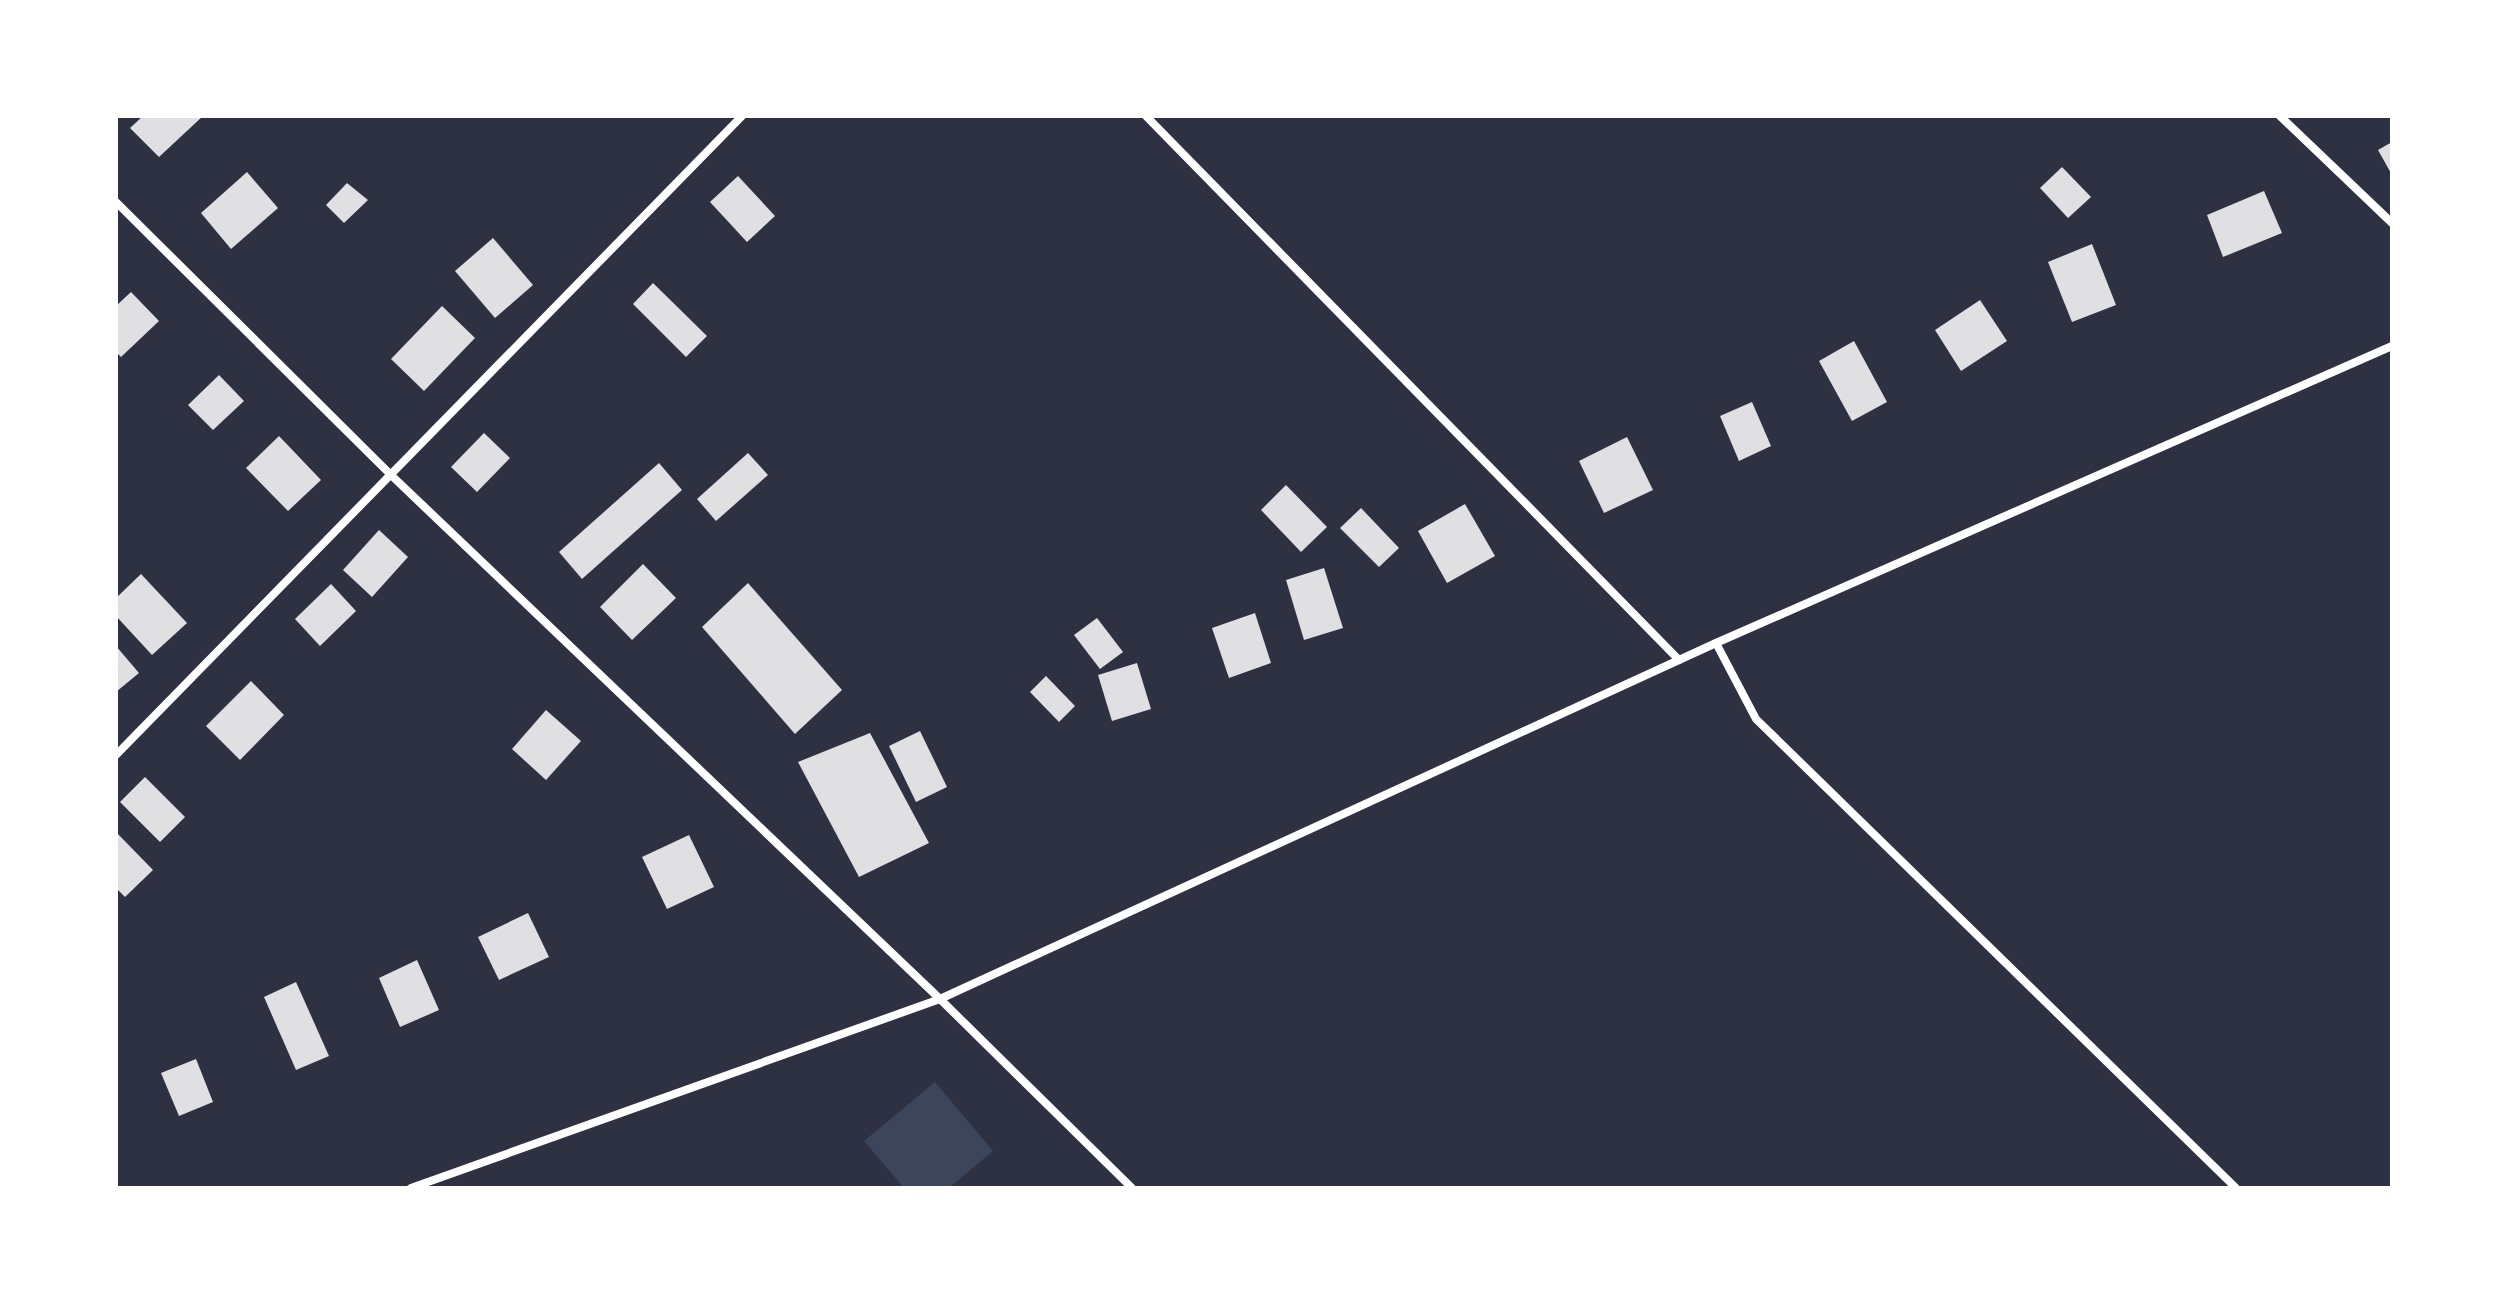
<svg xmlns="http://www.w3.org/2000/svg" width="2508" height="1304" font-family="Lato,sans-serif">
  <style>
    .green { fill: #3c4559 }
    .building { fill: #e0e0e3 }
    .lines { fill: none; stroke-linecap: round; stroke-linejoin: round }
    .minor { stroke: #fff; stroke-width: 8 }
  </style>
  <rect width="100%" height="100%" fill="#2d3142"/>
  <polygon class="green" points="935,1082 993,1151 949,1188 904,1188 864,1141"/>
  <g class="building">
    <polygon points="143,116 203,116 159,157 130,128"/>
    <polygon points="2392,142 2392,175 2378,150"/>
    <polygon points="2062,167 2091,197 2068,218 2040,188"/>
    <polygon points="247,172 278,208 231,249 201,213"/>
    <polygon points="738,176 775,216 747,242 710,202"/>
    <polygon points="347,183 368,200 344,223 326,205"/>
    <polygon points="2264,191 2282,233 2223,257 2207,215"/>
    <polygon points="493,238 533,285 495,318 455,271"/>
    <polygon points="2092,244 2116,305 2072,322 2048,262"/>
    <polygon points="653,283 707,336 686,357 633,304"/>
    <polygon points="131,292 159,321 121,357 116,352 116,306"/>
    <polygon points="1980,300 2007,341 1961,371 1935,330"/>
    <polygon points="442,306 475,338 424,391 391,359"/>
    <polygon points="1854,341 1887,402 1852,421 1819,361"/>
    <polygon points="219,375 244,401 213,430 188,405"/>
    <polygon points="1752,402 1771,446 1739,461 1720,416"/>
    <polygon points="484,433 510,458 477,492 451,467"/>
    <polygon points="279,436 321,480 288,511 246,468"/>
    <polygon points="1627,437 1653,490 1604,513 1579,461"/>
    <polygon points="748,453 768,475 716,521 697,499"/>
    <polygon points="659,463 682,490 582,579 559,552"/>
    <polygon points="1286,485 1327,527 1301,552 1261,510"/>
    <polygon points="1465,504 1495,556 1447,583 1418,531"/>
    <polygon points="1361,508 1399,548 1379,567 1340,528"/>
    <polygon points="379,530 408,557 372,597 343,570"/>
    <polygon points="643,564 676,598 632,640 600,607"/>
    <polygon points="1324,568 1343,628 1304,640 1286,580"/>
    <polygon points="141,574 187,623 152,655 116,616 116,598"/>
    <polygon points="748,583 842,690 795,734 702,627"/>
    <polygon points="331,584 356,611 320,646 295,619"/>
    <polygon points="1255,613 1271,663 1229,678 1212,628"/>
    <polygon points="1097,618 1123,652 1100,669 1074,635"/>
    <polygon points="116,646 139,673 116,692"/>
    <polygon points="1137,663 1151,709 1112,721 1098,675"/>
    <polygon points="1046,676 1075,706 1059,722 1030,692"/>
    <polygon points="251,681 284,715 240,760 206,726"/>
    <polygon points="546,710 581,741 546,780 512,749"/>
    <polygon points="920,731 947,787 916,802 889,746"/>
    <polygon points="870,733 929,843 859,877 798,762"/>
    <polygon points="145,777 185,817 160,842 120,802"/>
    <polygon points="116,832 153,870 125,897 116,888"/>
    <polygon points="689,835 714,887 667,909 642,857"/>
    <polygon points="528,913 549,957 499,980 478,937"/>
    <polygon points="417,960 439,1010 400,1027 379,978"/>
    <polygon points="296,982 329,1056 296,1070 264,997"/>
    <polygon points="196,1059 213,1102 179,1116 161,1073"/>
  </g>
  <g class="lines">
    <g class="minor">
      <polyline points="1146,116 1679,660"/>
      <polyline points="2280,116 2392,223"/>
      <polyline points="116,202 391,475 940,999 1132,1188"/>
      <polyline points="1716,643 1756,719 2236,1188"/>
      <polyline points="116,755 742,116"/>
      <polyline points="411,1188 940,999 1716,643 2392,346"/>
    </g>
  </g>
  <rect width="2508" height="1304" fill="none" stroke="#ffffff" stroke-width="236"/>
</svg>
